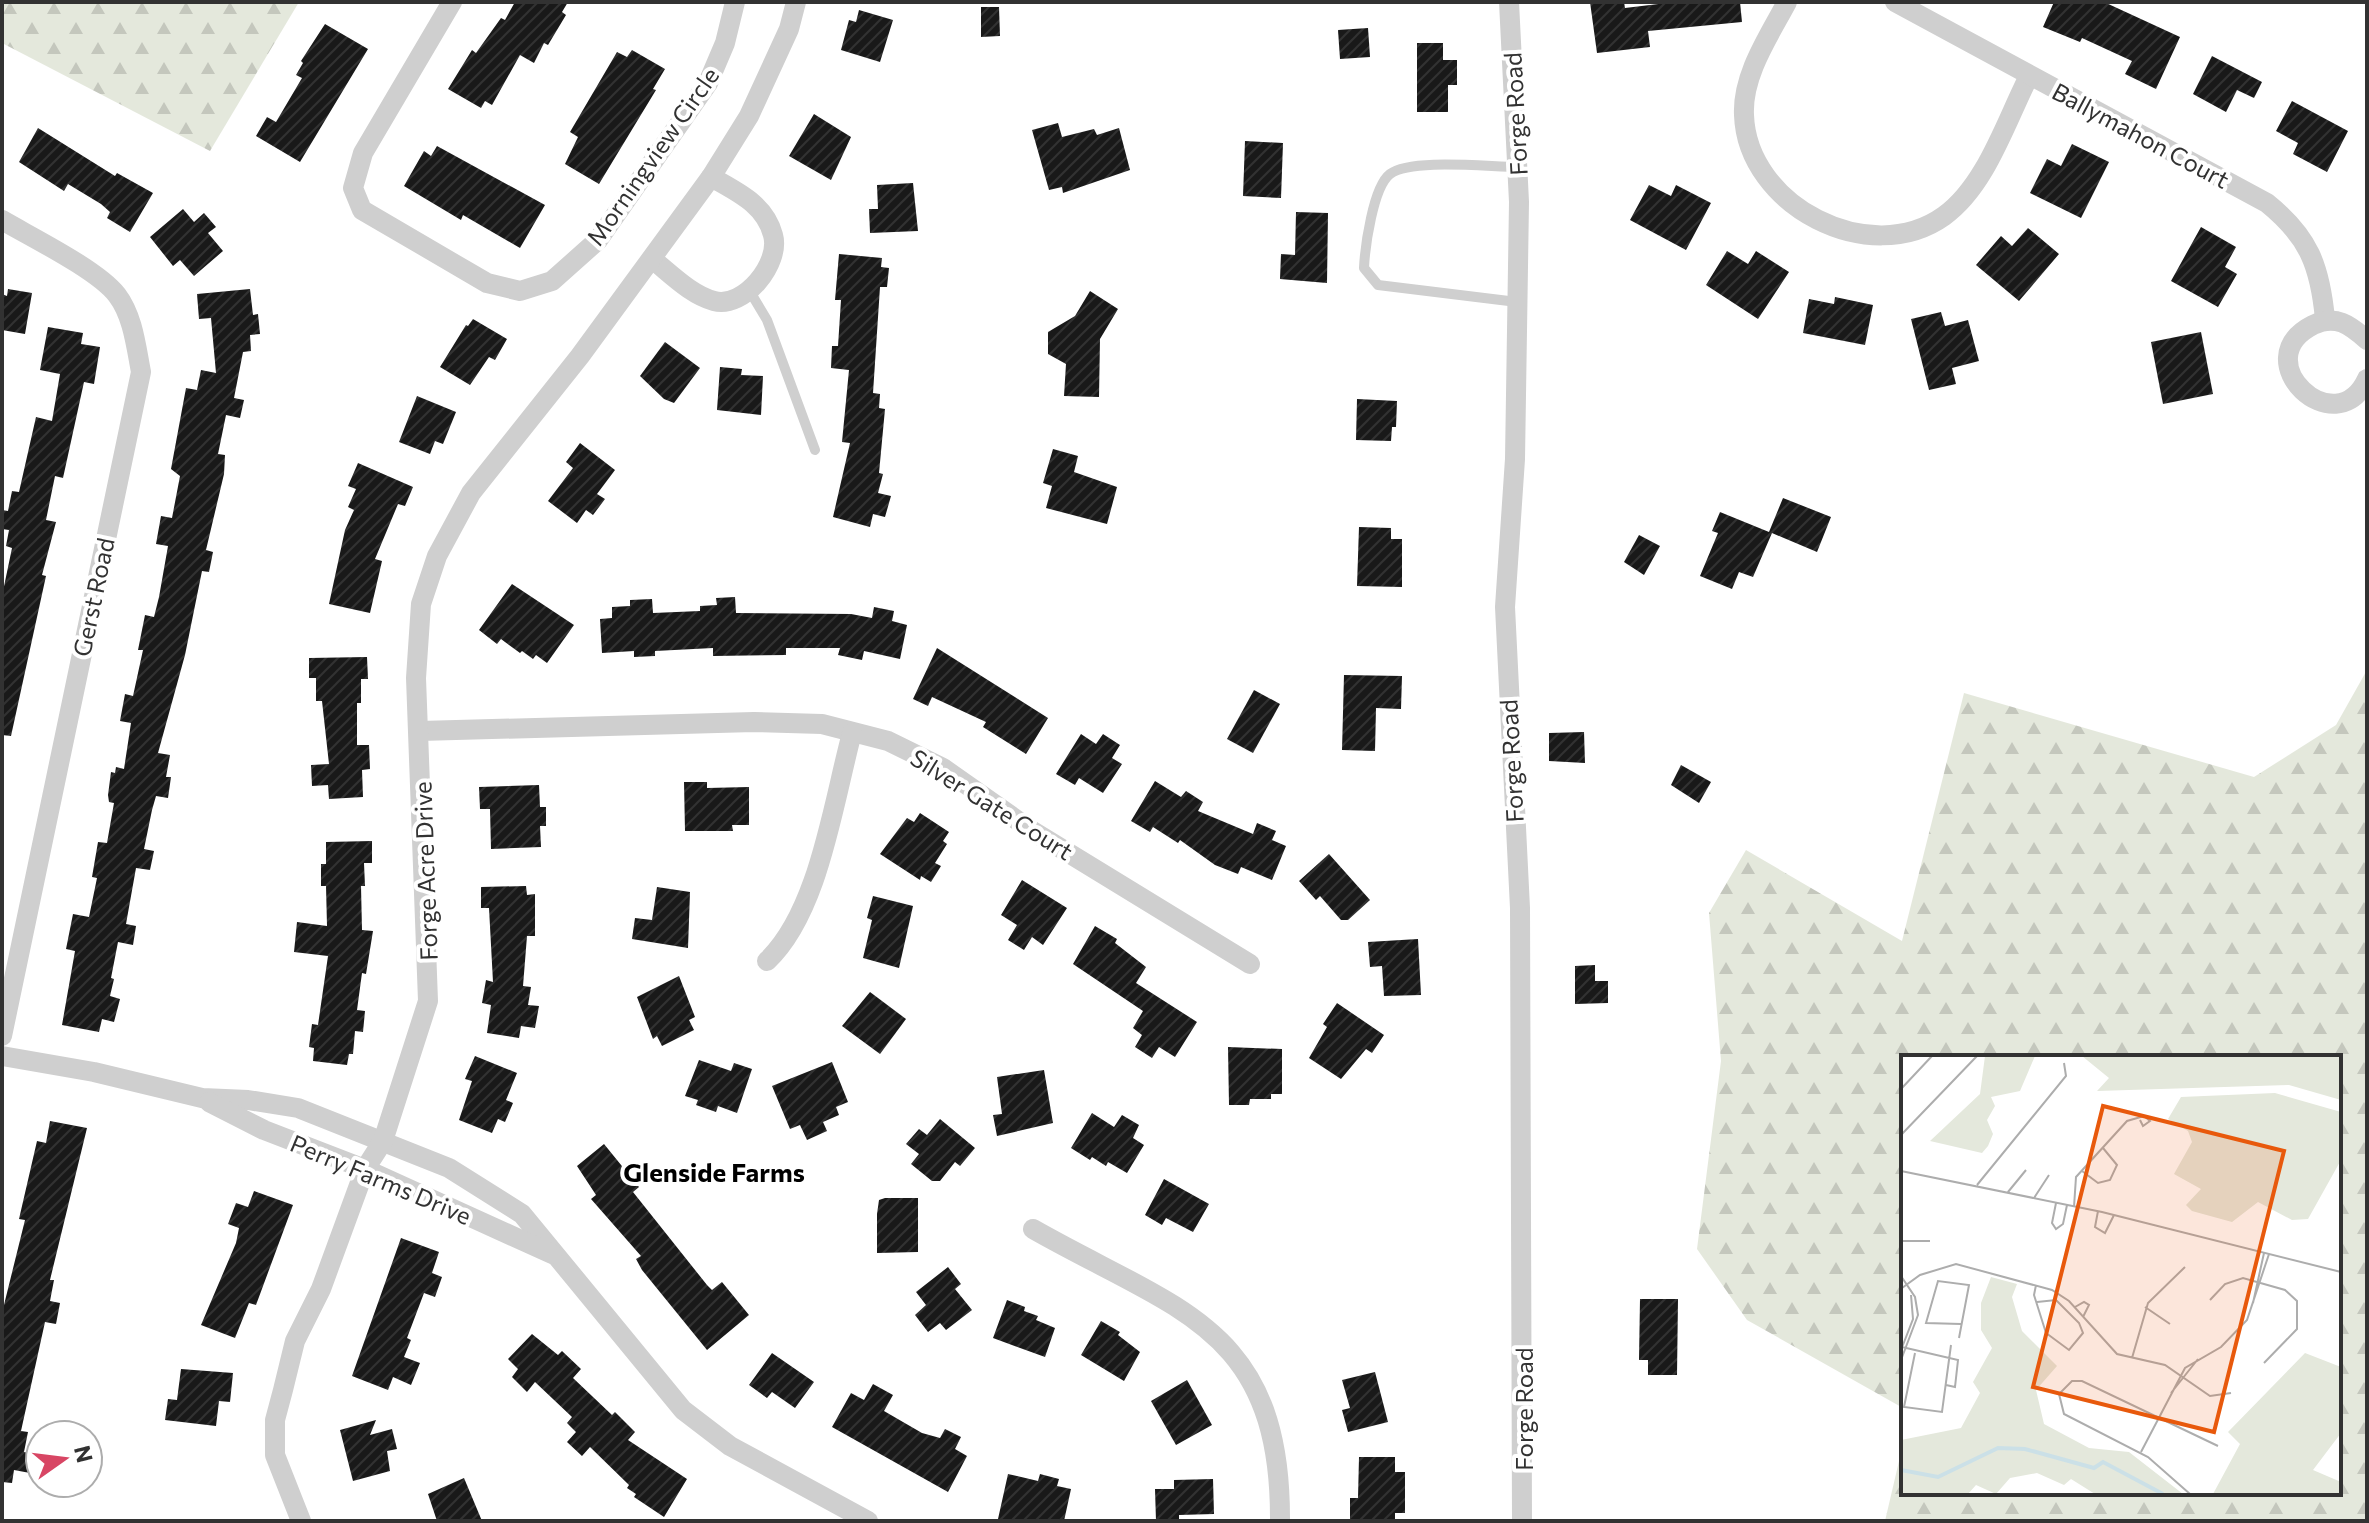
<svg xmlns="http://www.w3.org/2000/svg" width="2369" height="1523" font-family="Commissioner,sans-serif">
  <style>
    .forest { fill: url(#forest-firs) }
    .building { fill: url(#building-hatch) }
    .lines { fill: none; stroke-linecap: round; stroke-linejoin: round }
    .lane { stroke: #cfcfcf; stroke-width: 10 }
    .street { stroke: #cfcfcf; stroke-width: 20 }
    .labels { text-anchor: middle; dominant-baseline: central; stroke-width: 8; stroke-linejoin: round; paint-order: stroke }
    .street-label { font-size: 24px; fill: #323232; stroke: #fff }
    .neighbourhood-label { font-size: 26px; font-weight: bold; fill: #000; stroke: #fff }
    .inset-river { fill: none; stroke: #cbe0e7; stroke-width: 4 }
    .inset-road { fill: none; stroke: #adadad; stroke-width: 2 }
    .view { fill: #e8590c; fill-opacity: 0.15; stroke: #e8590c; stroke-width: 4 }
    .inset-edge { fill: none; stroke: #323232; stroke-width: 4 }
  </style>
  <defs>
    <pattern id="forest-firs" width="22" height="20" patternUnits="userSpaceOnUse" patternTransform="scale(2)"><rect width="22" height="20" fill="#e4e8dc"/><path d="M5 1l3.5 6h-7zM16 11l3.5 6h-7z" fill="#c4c7bd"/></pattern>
    <pattern id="building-hatch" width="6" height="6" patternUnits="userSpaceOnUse" patternTransform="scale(2)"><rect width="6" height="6" fill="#191919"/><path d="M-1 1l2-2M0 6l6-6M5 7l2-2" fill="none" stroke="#323232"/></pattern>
  </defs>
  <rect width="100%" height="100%" fill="#fff"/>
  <g class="forest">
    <polygon points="2,2 299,2 210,151 2,43"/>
    <polygon points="2367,670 2367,1521 1885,1521 1903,1444 1903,1493 2339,1493 2339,1057 1903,1057 1903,1408 1747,1320 1697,1249 1721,1061 1709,913 1746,850 1902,941 1964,693 2254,777 2336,725"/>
  </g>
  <g class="building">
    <polygon points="515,2 568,2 562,12 566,15 548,45 544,43 534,63 520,55 492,105 485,101 481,108 448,89 472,50 476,53 501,18 505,20"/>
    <polygon points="1590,2 1624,2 1625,8 1675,2 1740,2 1742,22 1648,31 1650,47 1597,53"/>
    <polygon points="2054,2 2104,2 2180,37 2156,89 2125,74 2132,61 2082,38 2080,42 2043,27"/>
    <polygon points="981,7 999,7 1000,36 981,37"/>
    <polygon points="859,10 893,20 880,62 841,50 849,20 856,22"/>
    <polygon points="325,24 368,49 300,162 256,136 267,117 276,122 302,78 296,75 303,63 301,61"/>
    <polygon points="1368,28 1370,57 1340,59 1338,30"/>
    <polygon points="1417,43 1443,43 1443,60 1457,60 1457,85 1448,85 1448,112 1417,112"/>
    <polygon points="632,50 665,69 653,89 656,90 599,184 565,164 578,137 570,132 617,52 627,57"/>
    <polygon points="2212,56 2262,82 2254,98 2237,90 2226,112 2193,94"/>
    <polygon points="2292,101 2348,131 2327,172 2293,154 2298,143 2276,131"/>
    <polygon points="814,114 851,137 831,180 789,156"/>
    <polygon points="1058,123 1062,137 1094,129 1097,135 1119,128 1130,170 1063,193 1062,187 1049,190 1032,130"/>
    <polygon points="38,128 115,176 117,173 153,193 130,232 107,218 110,212 101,204 68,184 64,191 19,162"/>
    <polygon points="1245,141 1283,143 1281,198 1243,196"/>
    <polygon points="2072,144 2109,162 2081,218 2030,193 2047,159 2061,166"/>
    <polygon points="437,146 545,205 520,248 463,215 461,220 404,186 424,151 431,156"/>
    <polygon points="913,183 918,231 870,233 869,209 878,209 877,185"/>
    <polygon points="1649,185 1671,196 1676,185 1711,203 1686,250 1630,220"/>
    <polygon points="183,209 194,222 204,213 216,227 208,233 223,251 194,276 180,260 173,266 150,237"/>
    <polygon points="1296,212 1328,213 1327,283 1280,279 1281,254 1295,255"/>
    <polygon points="2201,227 2236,247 2225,267 2237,274 2218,307 2171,281"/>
    <polygon points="2028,228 2059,254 2019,301 1976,265 2001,236 2012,246"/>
    <polygon points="1727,251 1748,264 1756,251 1789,272 1758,319 1706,285"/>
    <polygon points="839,254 882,258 881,267 889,268 887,287 880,287 873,393 880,394 879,408 885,409 879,473 883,474 878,493 891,496 885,517 873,514 870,527 833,517 850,443 842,442 849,370 831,368 832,346 838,346 841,300 835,300"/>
    <polygon points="8,289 32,293 25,334 2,330 2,294 7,296"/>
    <polygon points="250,289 253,315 258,314 260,334 250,335 251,351 243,352 234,398 244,400 240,418 226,415 218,454 225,455 224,474 206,550 213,552 209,572 202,571 185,655 158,753 170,755 166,777 171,777 168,798 156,796 152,810 144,849 154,851 150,870 136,868 126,924 136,926 133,945 118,942 111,978 114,979 110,996 120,999 114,1022 102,1019 99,1032 62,1025 75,951 66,949 73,914 89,917 97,878 92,877 98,842 107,843 114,803 109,802 108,795 111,772 115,773 116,767 124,769 131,723 120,721 125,694 133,696 143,650 138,650 145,615 154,617 159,597 168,546 156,544 161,516 172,518 180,476 171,469 186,388 197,390 201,370 216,373 211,318 199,319 197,294"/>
    <polygon points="1090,291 1118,309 1100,339 1099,397 1064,396 1066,364 1048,354 1048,332 1075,316"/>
    <polygon points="1835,297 1873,305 1865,345 1803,333 1809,299 1834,304"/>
    <polygon points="1941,312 1945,326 1968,320 1979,361 1952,368 1956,384 1929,390 1911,319"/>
    <polygon points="473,319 507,339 495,360 489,357 470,385 440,367 466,325 468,326"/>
    <polygon points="48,327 83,333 81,344 100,347 94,384 84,382 63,478 55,476 46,520 56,522 42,575 46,576 11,736 2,735 2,596 12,548 6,546 9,530 2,529 2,510 8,511 12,491 19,492 36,417 52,421 60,374 40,370"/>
    <polygon points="2201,332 2213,394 2163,404 2151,342"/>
    <polygon points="665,342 700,368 674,403 664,399 640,376"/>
    <polygon points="720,367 742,369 741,375 763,376 761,415 717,410"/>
    <polygon points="417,396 456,412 443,444 435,441 430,454 399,442"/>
    <polygon points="1357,399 1397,401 1396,427 1392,427 1391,441 1356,440"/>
    <polygon points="580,443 615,470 597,494 605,499 593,515 586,510 577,523 548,501 573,468 566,462"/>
    <polygon points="1053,449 1078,456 1074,472 1117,487 1107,524 1046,508 1052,486 1043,483"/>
    <polygon points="358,463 413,487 405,506 398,504 375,559 382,561 370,613 329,604 345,530 354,510 348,507 356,489 348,486"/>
    <polygon points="1783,498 1831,517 1817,552 1772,533 1753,577 1739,572 1732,589 1700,576 1718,533 1712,531 1720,512 1769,532"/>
    <polygon points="1359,527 1391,528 1391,539 1402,539 1402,587 1357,586"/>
    <polygon points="1639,535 1660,546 1644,575 1624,562"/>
    <polygon points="512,584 574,625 547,663 536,655 533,659 522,651 520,653 501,639 497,644 479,630"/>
    <polygon points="735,597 736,613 851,614 872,618 874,607 894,611 892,621 907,625 900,659 864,651 862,660 838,655 840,648 786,648 786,655 713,656 713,648 655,651 655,656 634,657 634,651 602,653 600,619 612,618 612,607 630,606 630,600 652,599 653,613 700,611 700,606 717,605 716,598"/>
    <polygon points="937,648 1048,718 1026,754 983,727 986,722 932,697 928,706 913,699"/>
    <polygon points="367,657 368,679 361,679 361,703 357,703 357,745 369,745 370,769 362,770 363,797 329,799 328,785 312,786 311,765 329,764 322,701 316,701 316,678 309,678 309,658"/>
    <polygon points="1344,675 1402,676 1401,709 1376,708 1375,751 1342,750"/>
    <polygon points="1254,690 1280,704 1253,753 1227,739"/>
    <polygon points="1584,732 1585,763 1549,761 1549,733"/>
    <polygon points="1081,734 1096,744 1103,734 1120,745 1112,758 1122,764 1103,793 1079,778 1075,785 1056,774"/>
    <polygon points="1681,765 1711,782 1699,803 1671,785"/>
    <polygon points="1155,781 1181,797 1186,791 1203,802 1198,811 1253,834 1257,823 1276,831 1272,840 1286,846 1272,880 1241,867 1238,874 1215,865 1180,840 1178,843 1153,827 1150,832 1131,821"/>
    <polygon points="684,782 707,782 707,788 749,787 749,825 732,825 733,831 685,831"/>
    <polygon points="539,785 540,807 546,807 546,826 540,826 541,847 491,849 490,809 480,809 479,787"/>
    <polygon points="920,813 949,832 943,841 947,844 935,863 941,866 931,882 921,876 920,880 880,854 907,818 914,822"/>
    <polygon points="372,841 372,863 364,863 365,886 361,886 362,930 373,931 366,974 362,973 357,1010 365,1011 363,1032 355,1031 353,1054 349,1054 347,1065 313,1061 314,1048 309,1047 312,1024 318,1025 328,956 294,952 297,922 327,926 326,886 321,886 321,864 326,864 326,842"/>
    <polygon points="1329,854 1370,900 1348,920 1341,920 1320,896 1316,900 1299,881"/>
    <polygon points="1022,880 1067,908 1043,945 1032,937 1024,950 1008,940 1017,925 1001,915"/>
    <polygon points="526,886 527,895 535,894 535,936 527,936 523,986 531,987 528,1005 539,1006 535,1028 521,1026 519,1038 487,1033 491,1005 482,1003 486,980 493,982 489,908 481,908 481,887"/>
    <polygon points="657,887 690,892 688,948 632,939 635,918 652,920"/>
    <polygon points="873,896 913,906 899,968 863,958 872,920 867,918"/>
    <polygon points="1095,926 1117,939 1115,943 1146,967 1136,983 1197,1022 1175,1057 1159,1047 1152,1058 1135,1047 1142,1035 1133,1028 1143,1011 1073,964"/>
    <polygon points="1418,939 1421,995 1384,996 1382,966 1370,967 1368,942"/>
    <polygon points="1595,965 1595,981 1608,981 1608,1003 1575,1004 1575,966"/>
    <polygon points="679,976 695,1017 689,1020 694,1030 662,1046 657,1036 653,1039 637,997"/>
    <polygon points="870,992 906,1019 880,1054 842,1026"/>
    <polygon points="1337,1003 1384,1035 1372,1053 1366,1049 1341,1079 1309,1058 1327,1027 1323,1024"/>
    <polygon points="1228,1047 1282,1049 1282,1094 1271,1094 1271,1099 1250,1099 1249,1105 1229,1105"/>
    <polygon points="475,1056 517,1073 506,1100 513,1103 505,1122 498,1119 492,1133 459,1120 472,1081 465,1079"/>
    <polygon points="699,1060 731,1071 734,1063 752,1069 737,1113 718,1106 716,1112 696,1105 698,1100 685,1096"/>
    <polygon points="832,1062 848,1102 836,1107 839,1115 823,1122 827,1131 807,1140 800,1125 790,1129 772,1086"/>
    <polygon points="1044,1070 1053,1123 997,1136 993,1115 1002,1114 997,1077"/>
    <polygon points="1092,1113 1114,1127 1122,1115 1139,1125 1133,1138 1144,1145 1127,1173 1108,1162 1106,1166 1092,1157 1090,1160 1071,1148"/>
    <polygon points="940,1119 975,1148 960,1166 955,1162 940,1181 932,1181 911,1164 919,1154 906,1144 919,1129 927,1135"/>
    <polygon points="50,1121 87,1128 50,1280 54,1280 50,1301 60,1303 56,1324 45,1322 21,1431 28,1432 24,1452 34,1454 30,1473 14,1470 12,1483 2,1482 2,1313 25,1220 19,1219 37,1141 46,1143"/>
    <polygon points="604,1144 639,1187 633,1192 707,1285 712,1290 722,1282 749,1315 707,1350 642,1270 636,1259 641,1256 591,1199 596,1195 577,1166"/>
    <polygon points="1164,1179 1209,1204 1193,1232 1166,1218 1162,1225 1145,1215"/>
    <polygon points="254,1191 293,1205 256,1305 249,1303 235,1338 201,1325 236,1243 239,1228 228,1224 236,1203 248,1207"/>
    <polygon points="885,1198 918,1198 918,1252 877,1253 877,1214 879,1200"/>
    <polygon points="401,1238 439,1252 432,1273 442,1277 435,1297 424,1293 407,1338 411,1340 404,1357 420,1363 411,1385 393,1377 388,1390 352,1376"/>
    <polygon points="948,1267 961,1284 955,1289 972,1310 946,1330 940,1323 928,1332 915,1315 926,1305 916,1292"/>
    <polygon points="1640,1299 1678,1299 1677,1375 1648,1375 1648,1360 1639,1360"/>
    <polygon points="1007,1300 1025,1307 1024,1311 1038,1316 1036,1320 1055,1328 1045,1357 993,1338"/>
    <polygon points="1101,1321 1120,1332 1118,1335 1140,1352 1124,1381 1081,1355"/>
    <polygon points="532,1334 558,1355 562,1351 581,1369 573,1378 612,1415 615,1412 635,1432 628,1440 687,1479 664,1517 634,1497 636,1494 627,1488 629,1485 590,1447 582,1456 567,1442 576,1432 567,1423 572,1417 535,1382 527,1392 512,1377 518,1369 508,1359"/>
    <polygon points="772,1353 814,1382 795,1408 772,1392 767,1398 749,1385"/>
    <polygon points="181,1369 233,1373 230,1402 219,1401 216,1426 165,1420 168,1399 177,1400"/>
    <polygon points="1375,1372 1388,1422 1348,1432 1342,1410 1350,1408 1342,1380"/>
    <polygon points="1187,1380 1212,1425 1176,1445 1151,1401"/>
    <polygon points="873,1384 893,1395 884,1411 922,1433 940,1438 945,1429 961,1437 955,1449 967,1456 948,1492 832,1427 851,1393 864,1400"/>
    <polygon points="376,1420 370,1435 392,1429 397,1449 387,1451 390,1471 353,1481 340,1430"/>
    <polygon points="1359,1457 1395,1457 1395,1472 1405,1472 1405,1513 1395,1513 1395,1521 1350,1521 1350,1498 1358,1498"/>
    <polygon points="1008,1474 1038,1481 1040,1474 1059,1479 1057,1486 1071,1489 1064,1521 998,1519"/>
    <polygon points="464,1478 482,1521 437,1521 428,1494"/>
    <polygon points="1213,1479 1214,1514 1179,1515 1179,1521 1156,1521 1155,1489 1174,1489 1174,1480"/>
  </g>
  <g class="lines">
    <g class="lane">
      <polyline points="749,290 767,320 815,450"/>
      <path d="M1517,302L1378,285L1364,268C1365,247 1373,187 1390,174C1411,158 1489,167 1518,167"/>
    </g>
    <g class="street">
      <polyline points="452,2 363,153 353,188 362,210 487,283 520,291 552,281 598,240 708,83 725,43 735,2"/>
      <polyline points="1509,2 1519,202 1515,459 1505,607 1520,908 1522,1521"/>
      <path d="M1787,2C1769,36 1742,75 1744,115C1747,206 1870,269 1944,216C1986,186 2006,121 2029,76"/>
      <path d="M1895,2L2267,203C2309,237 2320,266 2325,319"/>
      <path d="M2,220C31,237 98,270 117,295C133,316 136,346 141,372L2,1036"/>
      <path d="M652,259C671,274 691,295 714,301C744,309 781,263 773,235C765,204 737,192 711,177"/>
      <path d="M2367,340C2350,325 2336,314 2313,325C2244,360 2336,446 2367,379"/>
      <polyline points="420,731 754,722 822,724 888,741 943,768 1031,830 1250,964"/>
      <path d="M767,961C819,912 833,803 852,733"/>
      <polyline points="2,1056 94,1072 202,1098 248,1100 298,1108 449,1168 522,1214 683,1410 730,1446 868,1521"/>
      <polyline points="209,1102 264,1130 365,1169 552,1254"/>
      <path d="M1033,1229C1177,1311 1281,1326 1280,1521"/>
      <polyline points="301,1521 275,1455 275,1420 283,1390 295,1341 321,1289 365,1169 383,1141 428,1001 416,678 421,604 437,556 471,493 580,356 711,177 749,116 789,29 796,2"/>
    </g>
  </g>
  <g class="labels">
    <g class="street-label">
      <text transform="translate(1515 114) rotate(-93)">Forge Road</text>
      <text transform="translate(2141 135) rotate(28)">Ballymahon Court</text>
      <text transform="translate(652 156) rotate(-55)">Morningview Circle</text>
      <text transform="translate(93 597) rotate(-78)">Gerst Road</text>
      <text transform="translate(1511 761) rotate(-93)">Forge Road</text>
      <text transform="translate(992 804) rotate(32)">Silver Gate Court</text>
      <text transform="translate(425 871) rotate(-92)">Forge Acre Drive</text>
      <text transform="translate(381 1179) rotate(23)">Perry Farms Drive</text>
      <text transform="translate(1523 1409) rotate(-90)">Forge Road</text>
    </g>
    <g class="neighbourhood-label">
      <text x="714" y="1171">Glenside Farms</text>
    </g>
  </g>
  <g transform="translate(1901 1055)">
    <rect width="440" height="440" fill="#fff"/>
    <path d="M84,1H134L119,36L90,42L94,51L86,65L92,79L87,91L81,98L29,86L79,39ZM374,38L440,57V105L407,164L391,165L357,147L331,167L291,156L285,150L300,134L273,119L291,87L287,76L267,64L280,42ZM90,222L116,229L111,242L121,276L156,311L135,335L143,369L188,393L228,397L282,439H194L170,424L163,430L136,418L109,423L95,439L75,430L67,439H0V385L60,373L79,338L72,327L91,293L80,275V248ZM404,298L440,312V378L412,415L440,427V439H312L339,389L327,377Z" fill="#e4e8dc"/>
    <path d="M181,1H440V45L388,30L196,36L208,23Z" fill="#e4e8dc"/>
    <path class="inset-river" d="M0,415L37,422L97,393L124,394L193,413L202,407L262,439"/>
    <path class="inset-road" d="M0,34L31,1M0,80L76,1M0,116L201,157L440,217M181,116L197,128L209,125L216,110L202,93M76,130L165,21L163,8M107,137L125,115M133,143L148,120M155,148L151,168L155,174L162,169L166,150M173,152L175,122L226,66L243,61L249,66L242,71L239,65M197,156L194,172L204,178L213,160M0,186H29M0,221L14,242L17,260L0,305M135,230L133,240L145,278L168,295L182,278L178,268L155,245L136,247M1,233L19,220L55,209L151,235L168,246L216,299L264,310L309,341L330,338M309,245L324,229L342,223L384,235L396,246V274L363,308M352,248L363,198M174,252L183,247L188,250L182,262M244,252L269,269M58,283L68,230L37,226L25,268L60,269M1,292L57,305L54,332L45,330M0,295L12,264L10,240M14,298L3,352L41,357L50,290M231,303L247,248L284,212M270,338L297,304M240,397L284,313L320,292L346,265L368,199M289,439L247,402L163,359L158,339L171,326H181L317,391"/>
    <path class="view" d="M202,51L383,96L313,377L132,332Z"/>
    <rect width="440" height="440" class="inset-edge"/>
  </g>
  <rect width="2369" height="1523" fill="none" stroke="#323232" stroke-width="8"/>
  <g transform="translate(64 1459) rotate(76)"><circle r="38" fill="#ffffff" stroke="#adadad" stroke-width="2"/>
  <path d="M0-6L14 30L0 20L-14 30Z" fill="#d84664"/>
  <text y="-12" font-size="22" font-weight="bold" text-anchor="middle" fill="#323232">N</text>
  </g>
</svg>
